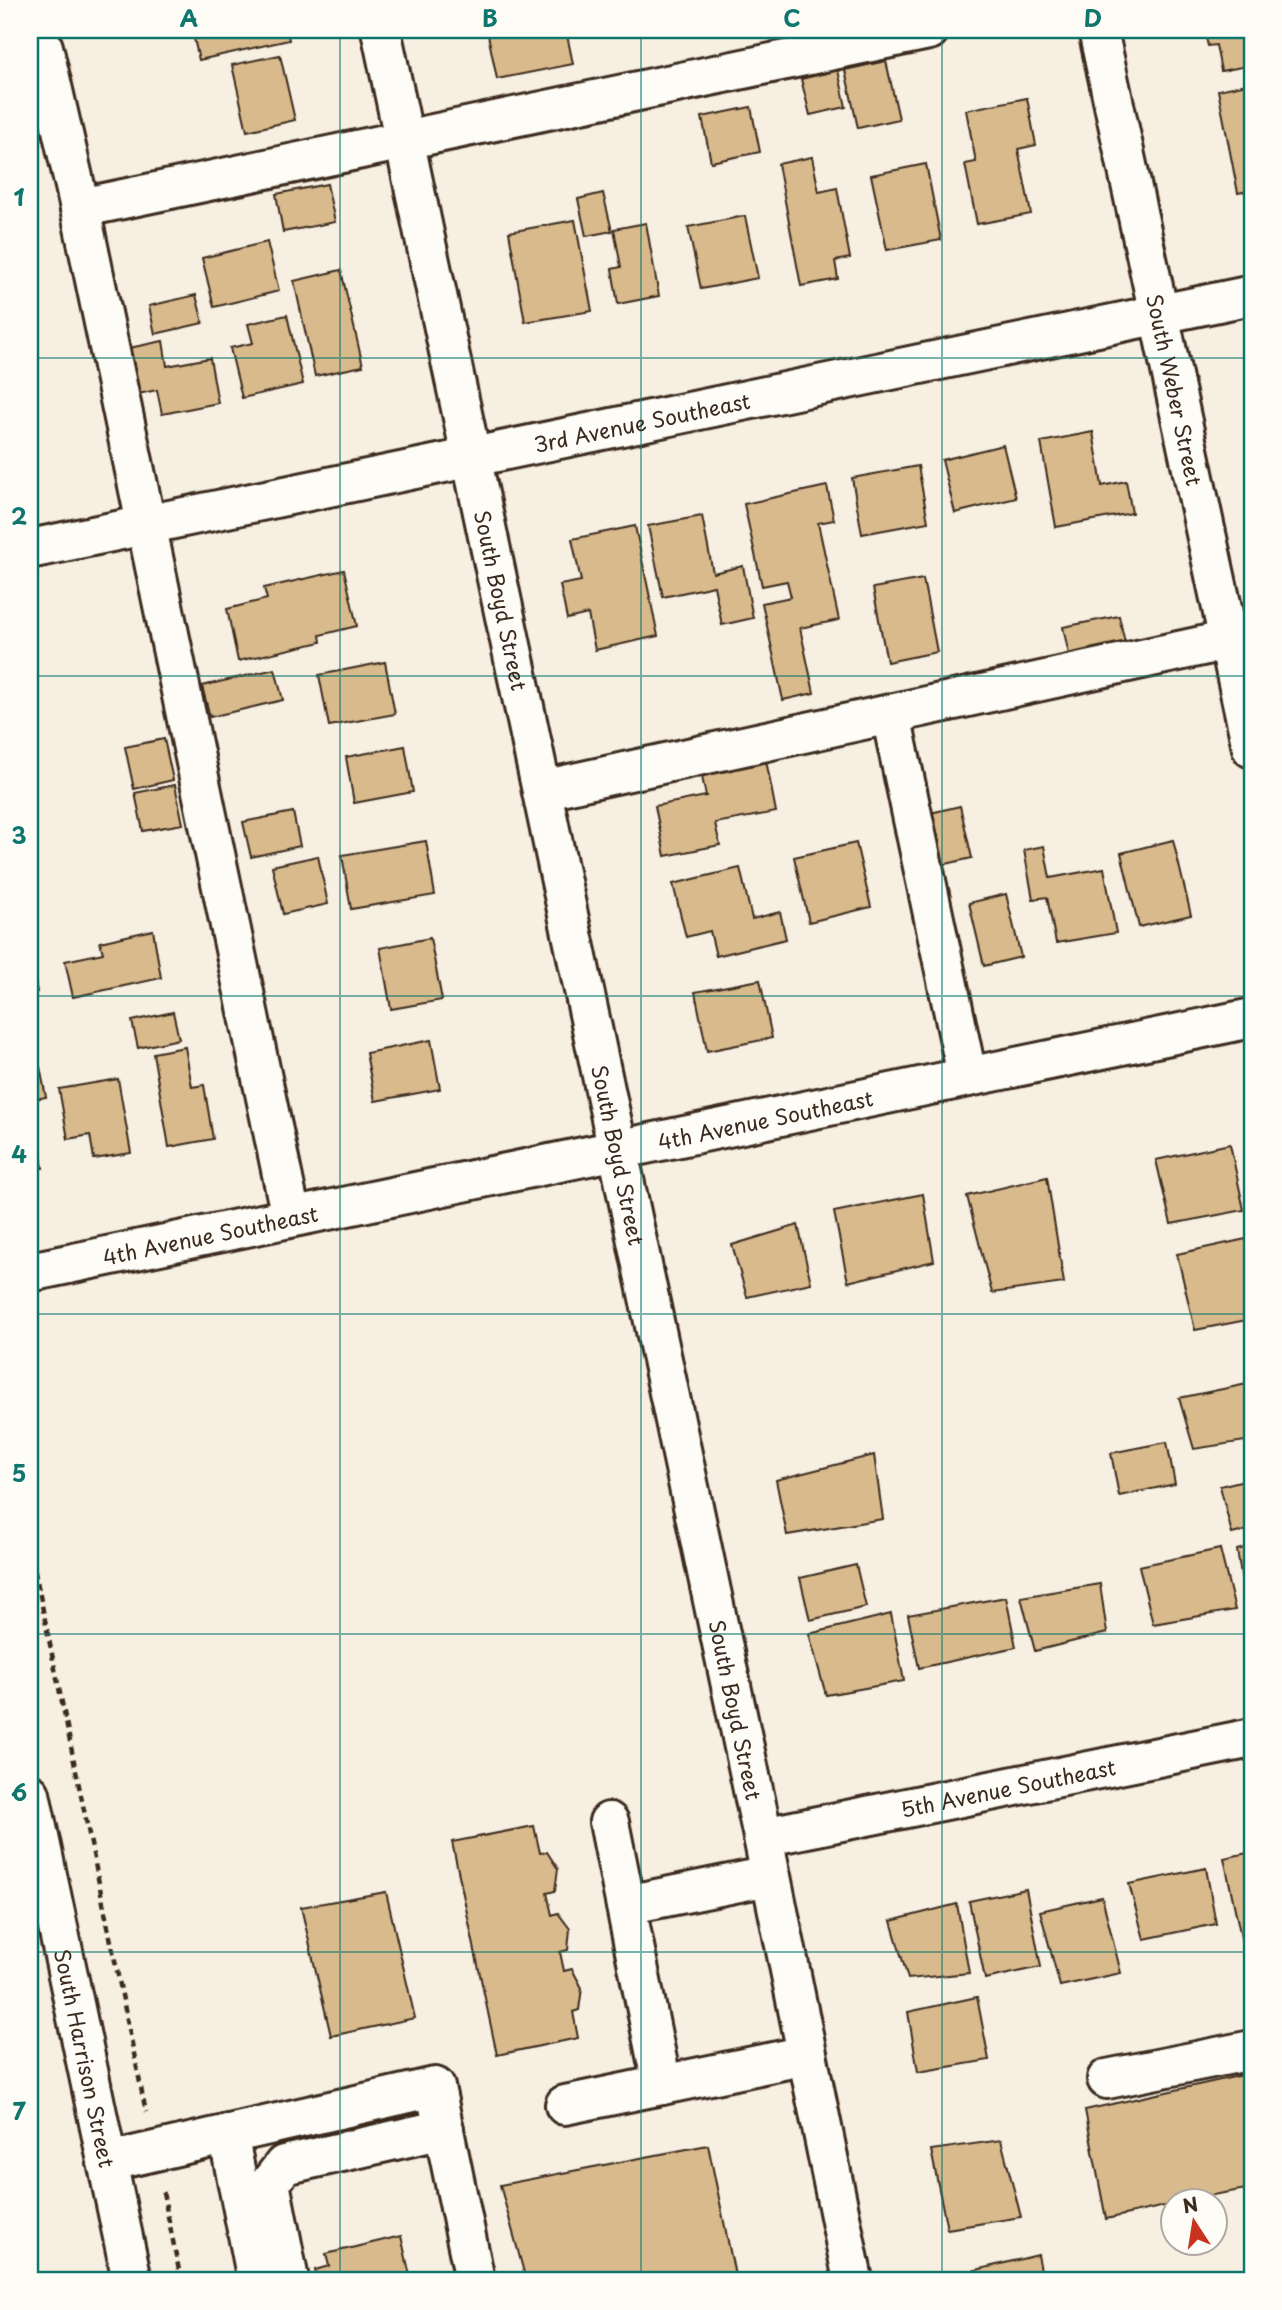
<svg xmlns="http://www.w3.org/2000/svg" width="1282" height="2310" font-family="'Playpen Sans',sans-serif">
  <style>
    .building { fill: #d8ba8c; stroke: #3b2a1e; stroke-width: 2 }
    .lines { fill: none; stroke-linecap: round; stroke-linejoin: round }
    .minor-casing { stroke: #3b2a1e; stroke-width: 44 }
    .path { stroke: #3b2a1e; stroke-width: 4.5; stroke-dasharray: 7 5; stroke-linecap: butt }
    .minor { stroke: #fdfcf7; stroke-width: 38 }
    .grid { fill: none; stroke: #0f766e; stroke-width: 2; stroke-opacity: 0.55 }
    .labels { text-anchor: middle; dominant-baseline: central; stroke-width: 5; stroke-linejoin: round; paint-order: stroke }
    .street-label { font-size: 21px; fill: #3b2a1e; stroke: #fdfcf7 }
    .neatline { fill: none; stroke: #0f766e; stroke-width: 2.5 }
    .grid-label { font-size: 23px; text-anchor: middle; font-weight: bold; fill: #0f766e }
  </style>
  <rect width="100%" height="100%" fill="#f6efe2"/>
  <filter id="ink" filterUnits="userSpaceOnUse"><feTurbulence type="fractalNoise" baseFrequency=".0143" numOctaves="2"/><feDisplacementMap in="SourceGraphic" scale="14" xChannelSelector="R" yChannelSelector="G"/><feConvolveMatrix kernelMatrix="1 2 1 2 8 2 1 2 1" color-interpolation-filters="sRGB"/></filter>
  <g filter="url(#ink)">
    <g class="building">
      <polygon points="192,30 287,30 289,40 199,60"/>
      <polygon points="487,30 566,30 573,64 497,79"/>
      <polygon points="1204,30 1252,30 1252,65 1221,71 1216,45 1208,46"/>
      <polygon points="280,55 295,120 247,131 232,65"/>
      <polygon points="886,61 899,119 858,128 845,70"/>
      <polygon points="838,70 846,107 810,115 801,79"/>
      <polygon points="1252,83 1252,190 1238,193 1218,90"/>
      <polygon points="1027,98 1036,145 1018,149 1031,214 977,224 965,164 976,162 966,110"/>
      <polygon points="751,107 760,152 711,162 702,117"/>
      <polygon points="812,157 819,192 837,188 850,258 835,261 838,279 801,286 778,164"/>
      <polygon points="926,164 941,240 887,250 871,175"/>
      <polygon points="327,184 335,222 283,232 276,194"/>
      <polygon points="603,193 612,231 586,236 578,199"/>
      <polygon points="745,216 758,278 701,289 688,227"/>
      <polygon points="575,220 592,311 525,322 509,232"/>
      <polygon points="646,223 659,296 618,304 612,269 621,267 614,229"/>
      <polygon points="267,242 279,291 214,307 202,258"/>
      <polygon points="341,270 363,366 315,376 294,281"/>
      <polygon points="196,295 203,323 155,334 149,306"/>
      <polygon points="287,315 303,384 242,398 230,348 253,343 248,324"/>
      <polygon points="163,341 167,366 210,358 218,403 162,414 157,390 138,394 129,348"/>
      <polygon points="1093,432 1102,486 1126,481 1132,513 1056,527 1041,442"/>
      <polygon points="1003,445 1016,498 955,513 942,460"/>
      <polygon points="918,466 928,522 862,534 852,478"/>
      <polygon points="827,486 834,520 818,523 839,620 800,628 814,693 783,700 762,603 791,597 787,581 762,586 744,504"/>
      <polygon points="702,516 713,573 743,566 753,618 722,625 714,586 663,597 648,526"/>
      <polygon points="635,526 658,636 595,650 588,614 567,619 560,585 581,581 572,539"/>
      <polygon points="344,570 357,626 320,635 321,642 238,661 227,609 267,599 264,588"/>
      <polygon points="923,579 937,652 887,662 873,588"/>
      <polygon points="1119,616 1125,643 1069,655 1063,627"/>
      <polygon points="385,662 395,714 329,726 319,675"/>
      <polygon points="275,669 283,700 210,717 202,686"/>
      <polygon points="164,739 173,780 134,789 125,747"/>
      <polygon points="405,746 413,792 354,803 346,757"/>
      <polygon points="766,760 776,812 715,823 720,845 665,856 655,806 706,796 701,772"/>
      <polygon points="175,785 183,824 143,831 135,793"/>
      <polygon points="960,806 972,858 933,867 922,815"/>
      <polygon points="293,812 300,846 251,857 243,822"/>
      <polygon points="1173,840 1191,915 1139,927 1121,853"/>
      <polygon points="426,841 435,895 351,909 342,855"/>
      <polygon points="856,843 871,907 809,922 794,857"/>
      <polygon points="1044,846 1050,878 1104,868 1116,933 1056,943 1047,897 1033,899 1024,850"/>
      <polygon points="318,856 328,904 283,914 272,866"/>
      <polygon points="740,868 752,919 780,912 786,939 716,956 710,931 686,937 673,884"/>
      <polygon points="1006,894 1021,957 984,966 969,903"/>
      <polygon points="153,930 161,978 73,997 65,961 103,953 100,942"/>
      <polygon points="430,938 442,1000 391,1009 380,948"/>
      <polygon points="30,958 37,992 30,993"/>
      <polygon points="760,980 772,1038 707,1051 695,992"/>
      <polygon points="173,1012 179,1039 138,1048 132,1021"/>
      <polygon points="431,1040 440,1089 375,1101 366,1053"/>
      <polygon points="185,1047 192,1087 204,1085 213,1139 169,1147 153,1053"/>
      <polygon points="40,1067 46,1097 30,1100 30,1069"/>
      <polygon points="118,1079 131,1153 94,1159 90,1135 68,1139 59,1089"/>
      <polygon points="34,1117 43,1168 30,1170 30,1118"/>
      <polygon points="1230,1144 1244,1210 1171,1224 1156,1160"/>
      <polygon points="1047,1177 1064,1283 992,1293 967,1196"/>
      <polygon points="923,1194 934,1261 848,1282 834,1212"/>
      <polygon points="798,1225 811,1283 747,1297 732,1245"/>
      <polygon points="1246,1239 1252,1267 1252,1319 1195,1330 1177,1254"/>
      <polygon points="1252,1383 1252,1440 1194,1449 1179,1398"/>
      <polygon points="1167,1442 1175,1484 1119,1496 1111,1453"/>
      <polygon points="874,1455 883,1519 787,1535 776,1480"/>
      <polygon points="1252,1478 1252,1529 1232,1534 1220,1486"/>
      <polygon points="1252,1546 1252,1605 1246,1606 1237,1550"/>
      <polygon points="1220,1549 1235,1610 1153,1624 1139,1566"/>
      <polygon points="856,1565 866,1607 810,1620 800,1578"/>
      <polygon points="1100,1584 1107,1633 1035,1651 1021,1597"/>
      <polygon points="1006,1597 1016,1647 919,1668 908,1615"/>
      <polygon points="891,1614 904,1681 826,1695 809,1634"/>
      <polygon points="534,1826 540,1853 547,1852 558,1869 555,1891 547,1893 552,1915 558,1913 570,1929 568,1950 560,1952 564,1971 572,1969 582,1988 579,2010 573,2012 578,2038 497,2055 452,1842"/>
      <polygon points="1252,1852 1252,1940 1242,1942 1224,1858"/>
      <polygon points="1206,1868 1216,1924 1144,1939 1129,1884"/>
      <polygon points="1026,1889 1041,1967 985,1979 969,1901"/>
      <polygon points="386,1892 415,2018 331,2036 301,1907"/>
      <polygon points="1102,1897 1121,1973 1060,1986 1040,1911"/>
      <polygon points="957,1904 969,1973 908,1979 891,1921"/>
      <polygon points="977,1997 989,2060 918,2072 908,2012"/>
      <polygon points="1252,2073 1252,2188 1174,2202 1174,2204 1106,2219 1085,2110"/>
      <polygon points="1001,2140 1021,2217 947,2229 931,2150"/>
      <polygon points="708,2145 736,2280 526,2280 500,2185"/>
      <polygon points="401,2236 411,2280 317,2280 315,2270 329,2266 326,2254"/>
      <polygon points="1038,2255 1043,2280 951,2280 951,2276"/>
    </g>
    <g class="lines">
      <defs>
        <g id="minor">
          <path id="s1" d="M381,30L763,1837L853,2280"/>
          <path id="s2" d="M1098,30L1252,748"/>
          <polyline points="43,47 80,208 291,1217"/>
          <polyline points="80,208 929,30"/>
          <path id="s3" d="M30,549L1252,295"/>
          <polyline points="891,715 967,1075"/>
          <polyline points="542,790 1252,635"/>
          <path id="s4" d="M30,1272L1252,1018"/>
          <path id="s5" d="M30,1794L132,2280"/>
          <polyline points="609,1822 662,2085"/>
          <path id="s6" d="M763,1837L1252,1738"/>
          <polyline points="626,1905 769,1876"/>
          <polyline points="1107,2079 1252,2050"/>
          <polyline points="565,2105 807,2055"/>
          <polyline points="228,2134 257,2280"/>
          <polyline points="107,2162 435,2087 475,2280"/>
          <polyline points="289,2280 270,2183 284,2165 444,2129"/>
        </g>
      </defs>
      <use href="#minor" class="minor-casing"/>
      <g class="path">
        <polyline points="30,1547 146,2112"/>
        <polyline points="163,2192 181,2280"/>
      </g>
      <use href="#minor" class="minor"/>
    </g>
  </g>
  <path class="grid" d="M340,30V2280M641,30V2280M942,30V2280M30,358H1252M30,676H1252M30,996H1252M30,1314H1252M30,1634H1252M30,1952H1252"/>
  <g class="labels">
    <g class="street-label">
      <text stroke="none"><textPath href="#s2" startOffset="368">South Weber Street</textPath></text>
      <text stroke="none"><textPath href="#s3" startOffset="625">3rd Avenue Southeast</textPath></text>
      <text stroke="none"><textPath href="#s1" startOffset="583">South Boyd Street</textPath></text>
      <text stroke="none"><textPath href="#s4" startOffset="751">4th Avenue Southeast</textPath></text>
      <text stroke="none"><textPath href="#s1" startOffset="1150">South Boyd Street</textPath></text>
      <text stroke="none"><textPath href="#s4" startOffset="184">4th Avenue Southeast</textPath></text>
      <text stroke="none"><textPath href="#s1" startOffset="1717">South Boyd Street</textPath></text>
      <text stroke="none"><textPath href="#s6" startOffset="250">5th Avenue Southeast</textPath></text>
      <text stroke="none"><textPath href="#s5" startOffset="270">South Harrison Street</textPath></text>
    </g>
  </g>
  <rect width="1282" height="2310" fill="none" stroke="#fdfcf7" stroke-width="77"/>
  <g transform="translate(1194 2222) rotate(348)"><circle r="33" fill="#fdfcf7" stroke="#afa8a0" stroke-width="2"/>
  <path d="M0-5L12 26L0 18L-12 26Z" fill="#c8321e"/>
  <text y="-10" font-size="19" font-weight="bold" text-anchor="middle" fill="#3b2a1e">N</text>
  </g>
  <rect x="38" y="38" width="1206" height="2234" class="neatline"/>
  <g class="grid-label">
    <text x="189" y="27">A</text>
    <text x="490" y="27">B</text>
    <text x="792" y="27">C</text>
    <text x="1093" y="27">D</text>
    <text x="19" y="206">1</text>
    <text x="19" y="525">2</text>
    <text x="19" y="844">3</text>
    <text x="19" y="1163">4</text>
    <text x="19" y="1482">5</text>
    <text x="19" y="1801">6</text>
    <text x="19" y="2120">7</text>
  </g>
</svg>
